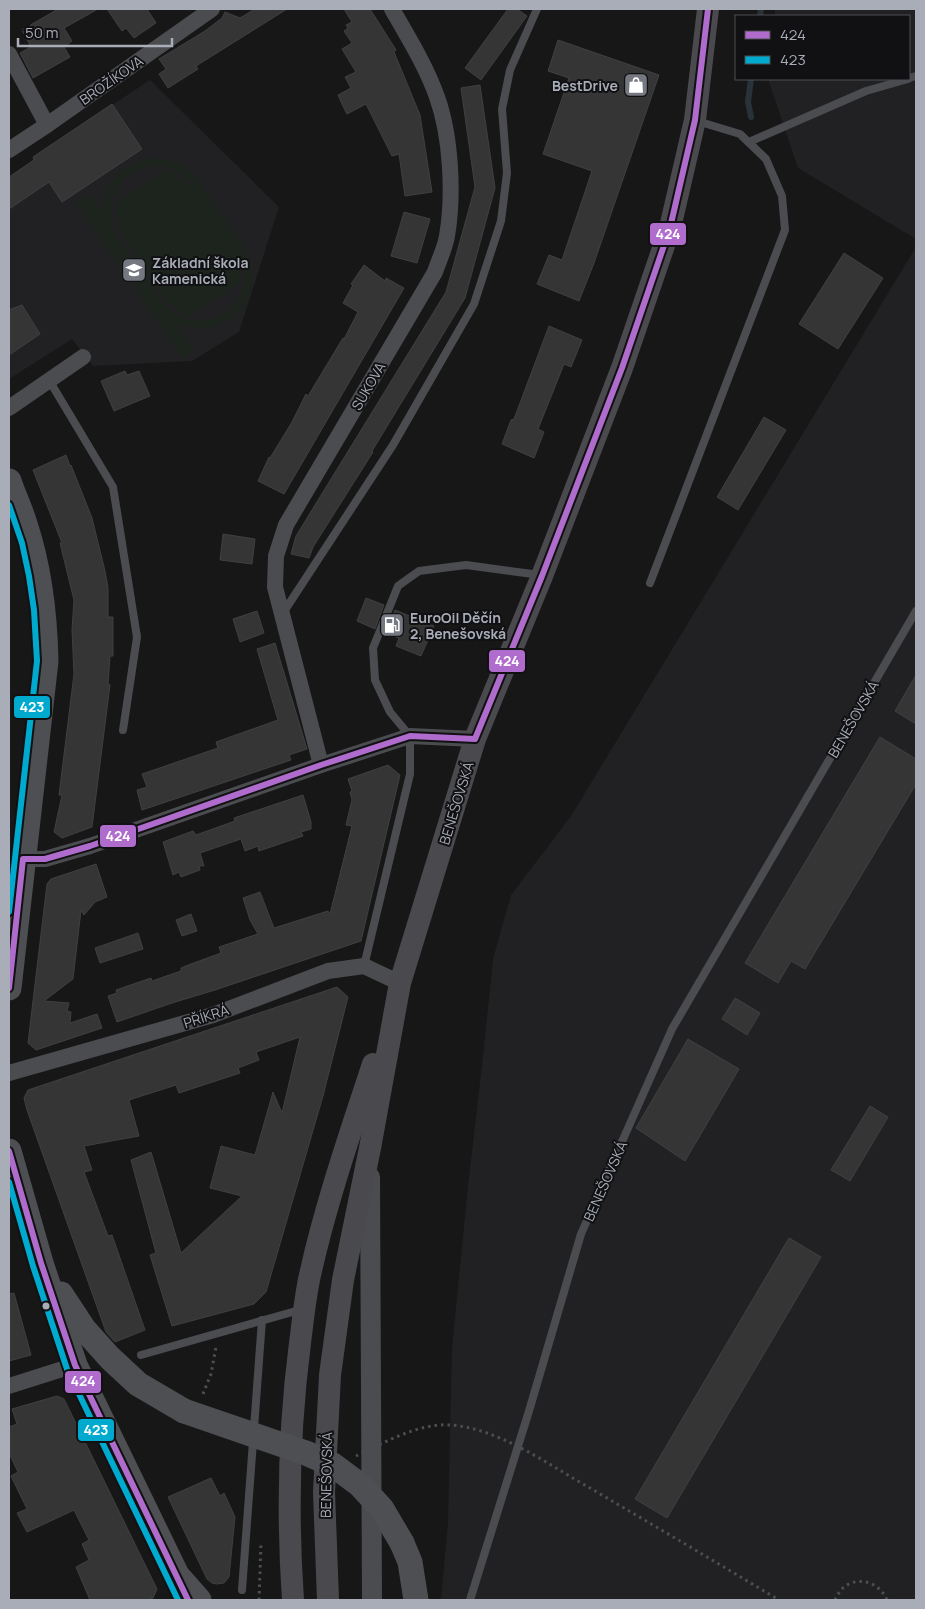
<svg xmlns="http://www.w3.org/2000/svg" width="925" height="1609" font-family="Manrope,sans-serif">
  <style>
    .built { fill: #212123 }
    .green { fill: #1d241e; fill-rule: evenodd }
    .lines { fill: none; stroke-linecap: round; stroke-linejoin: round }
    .stream { stroke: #2a3239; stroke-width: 6 }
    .building { fill: #353536; stroke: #3f4043 }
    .path { stroke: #4d4e52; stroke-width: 3; stroke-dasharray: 2.5 4; stroke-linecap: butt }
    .service { stroke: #4b4c50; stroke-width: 8 }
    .minor { stroke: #4b4c50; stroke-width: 16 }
    .tertiary { stroke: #4b4c50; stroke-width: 20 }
    .secondary { stroke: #4a4a4e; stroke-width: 22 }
    .primary { stroke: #4d4f52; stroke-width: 25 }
    .path-bridge { stroke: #4d4e52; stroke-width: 3; stroke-dasharray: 2.5 4; stroke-linecap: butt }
    .primary-bridge { stroke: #4d4f52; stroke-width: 25 }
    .bus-1-casing { stroke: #111113; stroke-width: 10 }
    .bus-2-casing { stroke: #111113; stroke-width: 10 }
    .bus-1 { stroke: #b06ccc; stroke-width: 6 }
    .bus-2 { stroke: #00a9ce; stroke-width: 6 }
    .bus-dot { fill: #a8adb8; stroke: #111113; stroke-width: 2 }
    .labels { text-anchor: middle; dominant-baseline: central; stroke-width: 4; stroke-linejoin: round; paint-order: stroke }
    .street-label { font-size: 14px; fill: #a8adb8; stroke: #111113 }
    .poi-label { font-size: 14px; font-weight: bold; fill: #a8adb8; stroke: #111113; text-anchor: start }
    .line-badge { stroke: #111113; stroke-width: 2 }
    .badge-label { font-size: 14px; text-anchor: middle; font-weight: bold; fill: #fff }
  </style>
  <rect width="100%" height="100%" fill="#171717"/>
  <g class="built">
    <polygon points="775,9 916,9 916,239 798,168 769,82 769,79 909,79 909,16 775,16"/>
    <polygon points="150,80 279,207 239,332 192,361 93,366 72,339 9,379 9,177 34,160 33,157"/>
    <polygon points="916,247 916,1600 441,1600 448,1522 452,1348 468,1186 483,1057 493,959 511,895 571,816"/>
  </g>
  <g class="green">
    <path d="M151,158C171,159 184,164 198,178L245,248C261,282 249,321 208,328C197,330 187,327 177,325L195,351L182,359L76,203L89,195L102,214C105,181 119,165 151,158ZM152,166C169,166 180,171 192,183L238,251C262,305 204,345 163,303L116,235C102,201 117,173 152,166Z"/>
    <polygon points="165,169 193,186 237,250 241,282 190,317 164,300 121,235 114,204"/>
  </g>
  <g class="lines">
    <g class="stream">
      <polyline points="760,16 761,9"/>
      <polyline points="751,117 748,102 751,79"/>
    </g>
  </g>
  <g class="building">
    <polygon points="58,9 98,9 64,28 72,41 64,47 70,57 33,78 20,53 31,47 22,30"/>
    <polygon points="107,9 147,9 156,23 134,38 126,28 122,31"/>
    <polygon points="255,9 287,9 196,66 198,69 168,88 159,74 166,69 159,59 205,31 222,18 225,12 240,18"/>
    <polygon points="344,9 370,9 396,50 394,52 420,115 432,192 405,196 399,154 392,156 366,104 347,114 342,104 338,95 351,88 345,77 356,72 342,49 352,43 344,31 348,28 346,25 352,22"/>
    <polygon points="508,9 517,9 527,16 481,80 465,68"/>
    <polygon points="558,40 659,75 594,263 579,301 537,284 549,255 562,260 592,171 543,154 569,78 548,71"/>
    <polygon points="480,85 495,188 465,298 372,451 373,452 313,547 309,558 291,554 296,536 446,292 475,187 461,88"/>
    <polygon points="112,104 142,149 62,202 49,182 9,209 9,177 34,160 33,157"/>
    <polygon points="404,212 430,219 417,263 391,256"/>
    <polygon points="844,253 883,278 838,349 799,324"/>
    <polygon points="364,265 385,281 386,278 404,288 284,494 258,481 269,457 270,458 292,422 306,394 308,396 343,338 344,339 358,312 343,303 353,285 351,284"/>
    <polygon points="22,305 40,334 9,355 9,310"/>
    <polygon points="549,326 582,340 571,367 564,364 538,429 544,432 534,458 502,444 511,420 514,419"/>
    <polygon points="125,371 127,375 139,371 150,396 114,411 101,381"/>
    <polygon points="764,417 786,430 738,510 717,497"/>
    <polygon points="66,455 70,466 71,465 92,518 105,571 108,588 108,617 113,617 113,656 110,656 108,684 110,685 92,827 62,838 54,832 62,795 59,795 74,674 72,630 74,600 60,543 62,543 33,470"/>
    <polygon points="223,534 255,539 252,564 220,560"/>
    <polygon points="366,598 384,605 375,629 357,621"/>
    <polygon points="395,610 434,626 421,656 396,646 399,638 385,633"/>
    <polygon points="257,611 264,633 240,642 233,619"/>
    <polygon points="275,643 307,749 289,755 291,760 142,810 137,790 147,787 142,774 218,748 216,742 278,720 257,649"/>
    <polygon points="916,675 916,724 895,711"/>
    <polygon points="880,737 916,759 916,784 805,969 791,961 778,983 745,963"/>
    <polygon points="388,765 400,775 361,941 215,990 172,1003 117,1022 108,996 117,993 116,990 151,978 152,981 181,971 181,968 191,964 221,953 219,947 258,934 250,920 243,898 260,892 274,928 328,911 330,914 352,826 346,825 352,800 350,792 352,791 348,779"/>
    <polygon points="303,795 311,822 311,829 301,832 303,836 259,851 258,846 245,851 241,839 200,853 204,866 199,866 200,870 181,877 179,872 173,875 163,842 193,831 196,835 235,821 234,818"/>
    <polygon points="96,864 107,897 95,902 84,915 81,910 73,979 44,1001 69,1003 67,1011 71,1012 70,1023 97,1014 102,1028 36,1050 28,1043 47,884 51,879"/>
    <polygon points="191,914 197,931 182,936 176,920"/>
    <polygon points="138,933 143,949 100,963 95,948"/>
    <polygon points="337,987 348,997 323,1096 266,1292 254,1304 172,1326 150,1255 156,1253 131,1160 151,1152 181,1253 242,1196 210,1188 221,1146 255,1155 273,1092 282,1113 300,1037 256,1052 259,1060 238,1068 240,1073 179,1093 176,1085 129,1100 139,1136 84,1146 92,1170 84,1172 108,1236 112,1235 145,1330 115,1342 106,1332 27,1110 24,1098 28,1090"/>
    <polygon points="735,998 760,1013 747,1035 722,1019"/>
    <polygon points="688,1039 739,1069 685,1161 636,1128"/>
    <polygon points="870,1106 888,1117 850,1181 831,1170"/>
    <polygon points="789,1238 821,1257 667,1518 635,1499"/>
    <polygon points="14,1293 31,1355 9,1361 9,1294"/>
    <polygon points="57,1396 64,1399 157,1589 153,1598 147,1600 90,1600 76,1567 89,1560 82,1544 89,1540 74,1510 27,1532 17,1513 27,1509 11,1476 18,1472 9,1453 9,1427 17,1424 12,1409"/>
    <polygon points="211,1478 220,1496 224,1493 235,1517 229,1577 224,1583 217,1584 212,1583 207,1579 168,1497"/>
  </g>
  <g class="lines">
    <g class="path">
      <polyline points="203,1394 211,1374 216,1347"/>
      <polyline points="259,1600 261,1543"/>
      <path d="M835,1600C838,1594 841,1588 847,1585C863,1576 881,1585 887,1600"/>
    </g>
    <g class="service">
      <polyline points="909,78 916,76"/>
      <polyline points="749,142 866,91 908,79"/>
      <polyline points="49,380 113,487 137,637 123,730"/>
      <polyline points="650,583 785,230 782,196 766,159 740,134 697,121"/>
      <polyline points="283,613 393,445 474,304 501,221 507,173 502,109 510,70 537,9"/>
      <polyline points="364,966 410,774 410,736 390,712 375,680 373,648 398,586 419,571 466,565 540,575"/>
      <polyline points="141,1355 303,1309"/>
      <polyline points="242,1590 262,1320"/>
      <polyline points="470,1600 529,1411 581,1234 672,1029 916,611"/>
    </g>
    <g class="minor">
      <polyline points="9,54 47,125"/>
      <polyline points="9,150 47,125 212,9"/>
      <polyline points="9,408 83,357"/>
      <path d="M321,765L275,587L276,556L286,525L435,272C439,260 445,248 447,236C454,195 451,136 437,97C426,66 408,37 392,9"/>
      <polyline points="23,859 45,859 90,846 321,765 410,736 475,739"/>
      <polyline points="9,1073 213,1015 328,971 364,966 400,983"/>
      <polyline points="9,1386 75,1365"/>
    </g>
    <polyline class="tertiary" points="370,1177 372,1600"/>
    <g class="secondary">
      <path d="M293,1600C287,1514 289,1428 300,1343C303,1320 305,1297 310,1275C326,1203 350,1134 373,1064"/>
      <polyline points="328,1600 324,1492 330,1375 343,1280 370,1148 400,983 475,739 542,576 622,368 670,228 695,120 708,9"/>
    </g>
    <g class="primary">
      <path d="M9,481C14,496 21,510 25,524C40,569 45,614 46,661L9,988"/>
      <polyline points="9,1151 41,1263 75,1365 177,1575 199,1600"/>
      <polyline points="61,1294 84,1329 110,1358 138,1384 184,1411"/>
      <polyline points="402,1543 410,1562 416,1600"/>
    </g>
    <path class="path-bridge" d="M356,1456C383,1443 419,1423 449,1425C497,1427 549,1465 590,1488C653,1525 716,1562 779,1600"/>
    <polyline class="primary-bridge" points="184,1411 306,1453 333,1465 360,1485 382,1509 402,1543"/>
    <defs>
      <g id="bus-1">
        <polyline points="9,988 23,859 45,859 90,846 321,765 410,736 475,739 542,576 622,368 670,228 695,120 708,9"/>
        <polyline points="9,1151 41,1263 75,1365 188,1600"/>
      </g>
      <g id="bus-2">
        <polyline points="9,505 22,543 29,576 34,610 37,661 9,912"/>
        <polyline points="9,1182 33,1266 67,1369 178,1600"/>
      </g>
    </defs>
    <use href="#bus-1" class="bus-1-casing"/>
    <use href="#bus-2" class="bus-2-casing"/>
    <use href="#bus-1" class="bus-1"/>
    <use href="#bus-2" class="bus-2"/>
  </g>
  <defs>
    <symbol id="shop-square" viewBox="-11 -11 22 22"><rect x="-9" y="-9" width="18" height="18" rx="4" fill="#757880" stroke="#111113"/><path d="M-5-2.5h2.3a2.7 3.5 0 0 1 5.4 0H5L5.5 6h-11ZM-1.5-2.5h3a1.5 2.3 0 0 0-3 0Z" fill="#fff"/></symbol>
    <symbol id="school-square" viewBox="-11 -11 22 22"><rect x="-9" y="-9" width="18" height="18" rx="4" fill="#757880" stroke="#111113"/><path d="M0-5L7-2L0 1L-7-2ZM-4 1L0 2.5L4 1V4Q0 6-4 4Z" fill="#fff"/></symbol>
    <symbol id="fuel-square" viewBox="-11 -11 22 22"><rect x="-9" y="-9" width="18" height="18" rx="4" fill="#757880" stroke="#111113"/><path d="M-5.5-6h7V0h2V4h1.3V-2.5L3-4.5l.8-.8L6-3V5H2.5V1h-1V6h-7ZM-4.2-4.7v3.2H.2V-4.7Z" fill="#fff"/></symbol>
  </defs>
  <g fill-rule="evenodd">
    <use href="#shop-square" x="622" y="71" width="28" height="28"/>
    <use href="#school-square" x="120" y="256" width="28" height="28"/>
    <use href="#fuel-square" x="378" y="611" width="28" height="28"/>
  </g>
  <circle class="bus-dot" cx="46" cy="1306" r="4.5"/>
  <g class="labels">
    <g class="street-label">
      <text transform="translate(111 80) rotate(-35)">BROŽÍKOVA</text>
      <text transform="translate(368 386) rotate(-60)">SUKOVA</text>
      <text transform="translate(853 719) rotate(-60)">BENEŠOVSKÁ</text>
      <text transform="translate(456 803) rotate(-73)">BENEŠOVSKÁ</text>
      <text transform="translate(206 1016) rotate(-18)">PŘÍKRÁ</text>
      <text transform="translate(605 1181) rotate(-66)">BENEŠOVSKÁ</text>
      <text transform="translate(326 1475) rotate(-89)">BENEŠOVSKÁ</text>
    </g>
    <g class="poi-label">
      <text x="618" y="85" text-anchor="end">BestDrive</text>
      <text x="152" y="262">Základní škola<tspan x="152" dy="16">Kamenická</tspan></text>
      <text x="410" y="617">EuroOil Děčín<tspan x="410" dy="16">2, Benešovská</tspan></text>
    </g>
  </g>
  <g class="line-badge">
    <rect x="649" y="222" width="38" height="24" rx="5" fill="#b06ccc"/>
    <rect x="488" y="649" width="38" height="24" rx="5" fill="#b06ccc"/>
    <rect x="13" y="695" width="38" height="24" rx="5" fill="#00a9ce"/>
    <rect x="99" y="824" width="38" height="24" rx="5" fill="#b06ccc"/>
    <rect x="64" y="1370" width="38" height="24" rx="5" fill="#b06ccc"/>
    <rect x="77" y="1418" width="38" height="24" rx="5" fill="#00a9ce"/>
  </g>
  <g class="badge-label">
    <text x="668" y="239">424</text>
    <text x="507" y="666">424</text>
    <text x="32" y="712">423</text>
    <text x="118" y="841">424</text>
    <text x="83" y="1386">424</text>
    <text x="96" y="1435">423</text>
  </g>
  <rect width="925" height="1609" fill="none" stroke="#a8adb8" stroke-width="20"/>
  <rect x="735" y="15" width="175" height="65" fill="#111113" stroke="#4d4f55"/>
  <rect x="745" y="31" width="25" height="8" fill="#b06ccc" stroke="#4d4f55"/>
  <text x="780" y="40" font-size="15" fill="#a8adb8">424</text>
  <rect x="745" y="56" width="25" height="8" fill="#00a9ce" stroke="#4d4f55"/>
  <text x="780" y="65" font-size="15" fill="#a8adb8">423</text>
  <path d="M18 38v8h154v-8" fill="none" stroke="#a8adb8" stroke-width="2.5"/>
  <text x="25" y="38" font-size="15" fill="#a8adb8" stroke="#111113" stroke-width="4" paint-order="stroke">50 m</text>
</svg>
